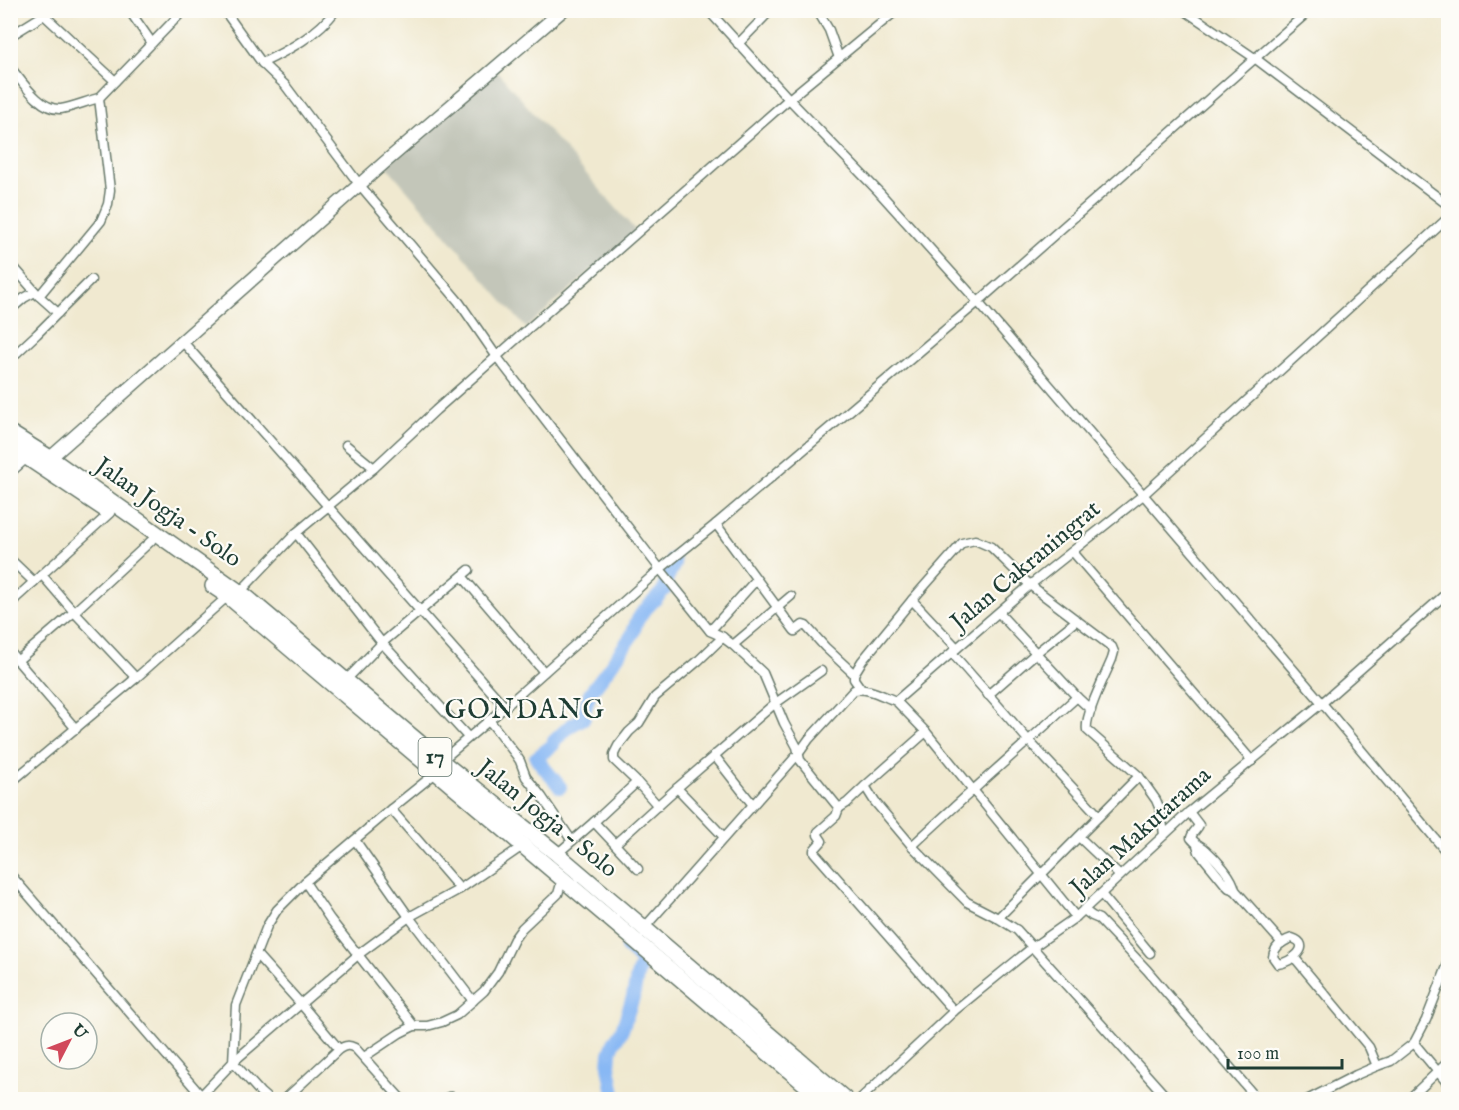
<svg xmlns="http://www.w3.org/2000/svg" width="1459" height="1110" font-family="'IM FELL English',serif">
  <style>
    .industrial { fill: #c3c6b9 }
    .lines { fill: none; stroke-linecap: round; stroke-linejoin: round }
    .river { stroke: #88b8f4; stroke-width: 14 }
    .street-casing { stroke: #68796b; stroke-width: 11 }
    .secondary-casing { stroke: #68796b; stroke-width: 15 }
    .highway-casing { stroke: #68796b; stroke-width: 18 }
    .street { stroke: #fff; stroke-width: 8 }
    .secondary { stroke: #fff; stroke-width: 12 }
    .highway { stroke: #fff; stroke-width: 15 }
    .labels { text-anchor: middle; dominant-baseline: central; stroke-width: 4.5; stroke-linejoin: round; paint-order: stroke }
    .shield { fill: #fdfcf7; stroke: #62766e; stroke-width: 1.5 }
    .shield-label { font-size: 22px; font-weight: bold; fill: #1f3d34 }
    .street-label { font-size: 24px; fill: #1f3d34; stroke: #fdfcf7 }
    .quarter-label { font-size: 27px; letter-spacing: 1.5px; fill: #1f3d34; stroke: #fdfcf7 }
  </style>
  <rect width="100%" height="100%" fill="#fdfcf7"/>
  <filter id="ink" filterUnits="userSpaceOnUse"><feTurbulence type="fractalNoise" baseFrequency=".0167" numOctaves="2"/><feDisplacementMap in="SourceGraphic" scale="12" xChannelSelector="R" yChannelSelector="G"/><feConvolveMatrix kernelMatrix="1 2 1 2 8 2 1 2 1" color-interpolation-filters="sRGB"/></filter>
  <filter id="wash" filterUnits="userSpaceOnUse"><feTurbulence type="fractalNoise" baseFrequency=".008" numOctaves="4" result="noise"/><feDisplacementMap in="SourceGraphic" scale="24" xChannelSelector="R" yChannelSelector="G"/><feGaussianBlur stdDeviation="1.35" result="paint"/><feColorMatrix in="noise" values="0 0 0 0 0 0 0 0 0 0 0 0 0 0 0 0 0 1.4 0 .05"/><feComposite in="paint" operator="in"/></filter>
  <g filter="url(#wash)">
    <rect width="100%" height="100%" fill="#f0e9d0"/>
    <polygon class="industrial" points="495,69 636,231 526,328 384,163"/>
    <g class="lines">
      <g class="river">
        <polyline points="560,787 536,758 553,745 554,741 570,726 584,718 585,709 590,693 609,668 632,635 637,621 642,613 665,589 666,580 674,564 673,559"/>
        <polyline points="615,1100 609,1066 610,1054 614,1043 622,1030 633,997 637,976 642,962 627,947"/>
      </g>
    </g>
  </g>
  <g filter="url(#ink)">
    <g class="lines">
      <defs>
        <g id="street">
          <polyline points="129,10 152,43"/>
          <polyline points="224,10 262,63 285,85 359,184 459,302 497,357 660,569 710,631 721,636 733,645 763,673 784,723 797,747 800,760 834,802 839,808 847,803 865,786 875,802 912,846 967,902 998,918 1017,930 1169,1100"/>
          <polyline points="708,10 789,99 879,192 978,302 1322,703 1448,854"/>
          <polyline points="817,10 829,30 839,58"/>
          <polyline points="1184,10 1256,59 1448,205"/>
          <polyline points="44,15 115,81"/>
          <polyline points="10,36 52,10"/>
          <polyline points="738,44 771,10"/>
          <path d="M262,63C289,50 318,34 336,10"/>
          <path d="M10,67C22,81 40,111 61,109C73,107 87,101 99,98L110,190L108,204L101,221L39,296L58,313"/>
          <polyline points="99,98 184,10"/>
          <polyline points="10,263 39,296"/>
          <polyline points="10,310 24,298 35,292"/>
          <path d="M183,342C291,463 397,586 505,707"/>
          <polyline points="10,359 37,334 91,280"/>
          <polyline points="346,445 374,468"/>
          <polyline points="10,473 28,457"/>
          <polyline points="716,524 794,630 795,631 803,625 806,626 825,647 854,674"/>
          <polyline points="296,533 382,643 468,737"/>
          <polyline points="1073,552 1252,761"/>
          <polyline points="10,559 34,582"/>
          <polyline points="42,575 74,612 136,678"/>
          <polyline points="462,576 544,672"/>
          <polyline points="240,592 296,533 374,468 436,410 789,99 897,10"/>
          <polyline points="912,600 957,648"/>
          <polyline points="10,606 16,598 110,513"/>
          <polyline points="999,613 1077,697 1091,710"/>
          <polyline points="710,631 756,580"/>
          <polyline points="733,645 791,596"/>
          <polyline points="10,652 76,729"/>
          <polyline points="952,653 1029,741 1099,816"/>
          <polyline points="17,661 74,612 151,541"/>
          <polyline points="346,680 382,643 469,570"/>
          <path d="M861,689L854,679V674L862,661L912,600L957,549L962,543L975,540L991,547L1030,585L1112,647L1114,652L1112,659C1106,674 1084,716 1087,730L1139,776L1156,800L1161,812L1164,835"/>
          <polyline points="988,695 1036,653 1077,620"/>
          <polyline points="896,701 926,732 1076,917"/>
          <polyline points="489,720 516,755 520,761 526,777 542,797 572,841"/>
          <polyline points="714,755 753,805"/>
          <polyline points="441,761 505,707 660,569 716,524 978,302 1310,10"/>
          <polyline points="10,783 136,678 228,596"/>
          <polyline points="865,786 926,732"/>
          <polyline points="677,788 724,837"/>
          <polyline points="658,806 637,782 614,760 614,754 618,746 629,732 639,723 655,697 698,661 723,637"/>
          <polyline points="839,808 836,816 818,832 818,835 822,841 814,850 814,852 954,1011"/>
          <polyline points="391,809 460,889"/>
          <path d="M1189,812L1199,825C1197,830 1192,832 1191,838C1196,845 1201,845 1206,850C1216,859 1233,877 1235,890L1282,943"/>
          <polyline points="594,822 637,782"/>
          <polyline points="1079,837 1120,876"/>
          <polyline points="355,840 409,917 473,1001"/>
          <polyline points="615,844 677,788 773,705 821,671"/>
          <polyline points="1197,845 1199,852 1225,884 1229,888 1235,890"/>
          <path d="M912,846C966,795 1022,747 1077,697"/>
          <polyline points="557,854 594,822 638,869"/>
          <polyline points="10,874 205,1100"/>
          <polyline points="305,882 330,919 414,1026"/>
          <polyline points="1101,894 1150,953"/>
          <polyline points="1084,910 1092,916 1099,919 1147,970 1258,1100"/>
          <polyline points="998,918 1139,776"/>
          <path d="M644,928L799,753L809,739L854,690C868,687 882,696 896,701L1030,585L1143,495L1448,218"/>
          <path d="M1292,938C1314,945 1291,963 1278,964L1273,957C1274,947 1283,941 1292,938Z"/>
          <polyline points="256,954 301,1004 339,1049"/>
          <polyline points="1294,957 1369,1047 1377,1066"/>
          <polyline points="1414,1043 1448,1084"/>
          <polyline points="364,1057 400,1033 414,1026 427,1026 442,1022 457,1015 484,991 498,972 514,939 522,928 558,894 563,877"/>
          <polyline points="197,1100 233,1062 359,954 409,917 460,889 524,845"/>
          <polyline points="269,1100 260,1092 233,1062 236,1005 267,926 277,910 305,882 391,809 437,772"/>
          <path d="M284,1100L339,1049C346,1045 349,1045 355,1048L402,1100"/>
          <path d="M444,1100C449,1095 453,1096 458,1100"/>
          <polyline points="859,1100 954,1011 1033,947 1076,917 1189,812 1322,703 1448,592"/>
          <polyline points="1307,1100 1356,1075 1377,1066 1391,1061 1414,1043 1426,1020 1448,964"/>
          <polyline points="1408,1100 1448,1062"/>
        </g>
        <polyline id="secondary" points="50,458 384,163 563,10"/>
        <g id="highway">
          <polyline points="10,433 50,458 245,596 441,761 557,854 846,1100"/>
          <polyline points="10,446 106,510"/>
          <polyline points="213,586 228,596 824,1100"/>
        </g>
      </defs>
      <use href="#street" class="street-casing"/>
      <use href="#secondary" class="secondary-casing"/>
      <use href="#highway" class="highway-casing"/>
      <use href="#street" class="street"/>
      <use href="#secondary" class="secondary"/>
      <use href="#highway" class="highway"/>
    </g>
  </g>
  <g class="labels">
    <rect class="shield" x="418.5" y="738" width="33" height="38" rx="4.5"/>
    <g class="shield-label">
      <text x="435" y="757">17</text>
    </g>
    <g class="street-label">
      <text transform="translate(168 513) rotate(35)">Jalan Jogja - Solo</text>
      <text transform="translate(1026 566) rotate(-40)">Jalan Cakraningrat</text>
      <text transform="translate(547 819) rotate(39)">Jalan Jogja - Solo</text>
      <text transform="translate(1141 832) rotate(-42)">Jalan Makutarama</text>
    </g>
    <g class="quarter-label">
      <text x="525" y="711">GONDANG</text>
    </g>
  </g>
  <rect width="1459" height="1110" fill="none" stroke="#fdfcf7" stroke-width="36"/>
  <g transform="translate(69 1041) rotate(48)"><circle r="28" fill="#fdfcf7" stroke="#a4b0a9" stroke-width="1.5"/>
  <path d="M0-4.5L10 22L0 15L-10 22Z" fill="#d1495b"/>
  <text y="-9" font-size="16" font-weight="bold" text-anchor="middle" fill="#1f3d34">U</text>
  </g>
  <path d="M1228 1059v9h114v-9" fill="none" stroke="#1f3d34" stroke-width="3"/>
  <text x="1237" y="1059" font-size="18" fill="#1f3d34" stroke="#fdfcf7" stroke-width="4.5" paint-order="stroke">100 m</text>
</svg>
